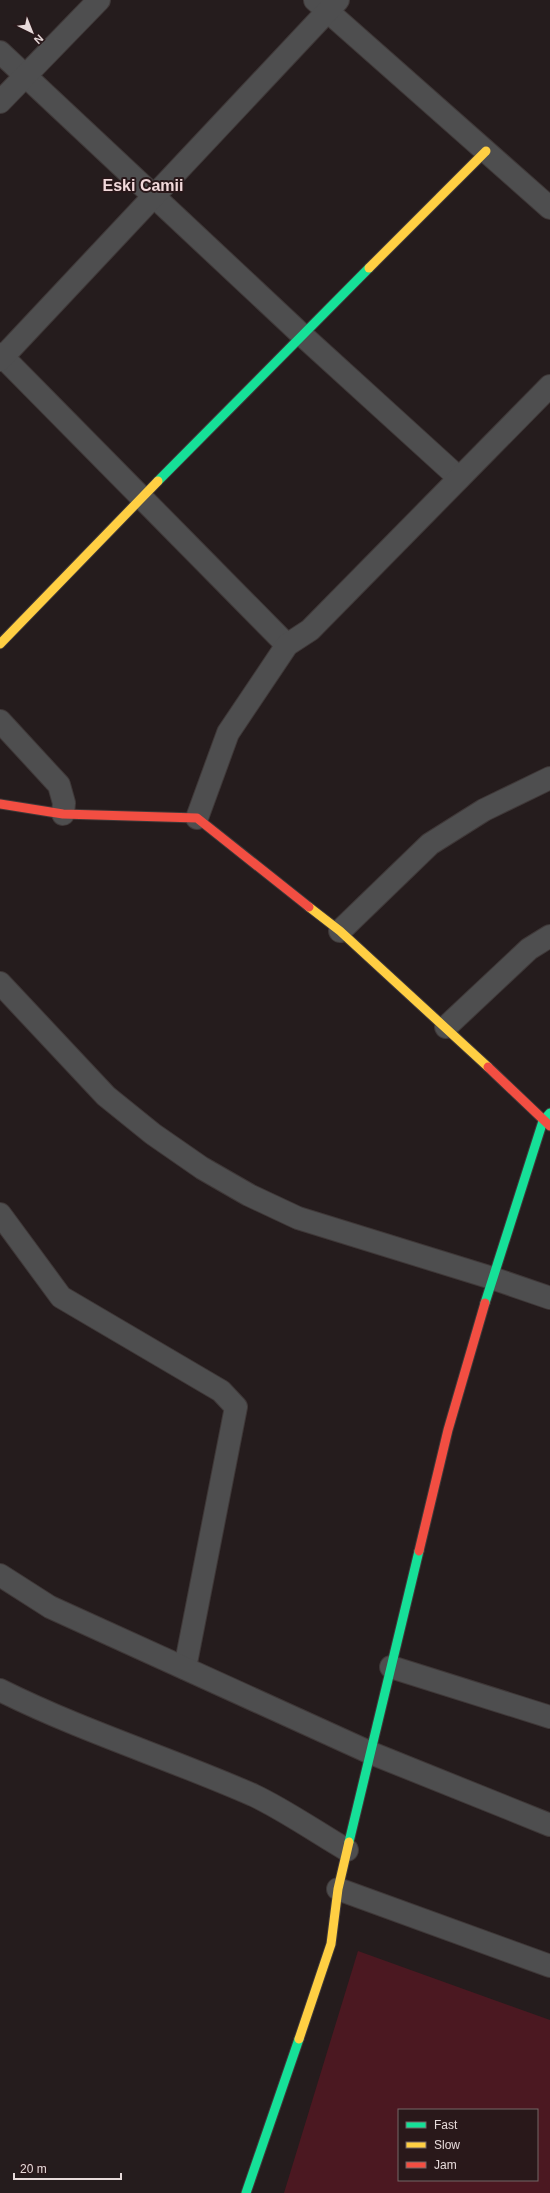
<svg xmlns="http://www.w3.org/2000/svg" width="550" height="2193" font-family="Arial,sans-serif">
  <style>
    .green { fill: #4b1821; fill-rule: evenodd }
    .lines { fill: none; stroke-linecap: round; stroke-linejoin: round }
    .street-casing { stroke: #3f3838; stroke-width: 24 }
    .fast-casing { stroke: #3f3838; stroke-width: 11 }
    .slow-casing { stroke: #3f3838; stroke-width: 11 }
    .jam-casing { stroke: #3f3838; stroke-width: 11 }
    .street { stroke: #4e4e4f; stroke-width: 22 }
    .fast { stroke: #16e098; stroke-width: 9 }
    .slow { stroke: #ffcf43; stroke-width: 9 }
    .jam { stroke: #f24e42; stroke-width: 9 }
    .labels { text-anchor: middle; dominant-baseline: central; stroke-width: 4; stroke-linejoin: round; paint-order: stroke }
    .district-label { font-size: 16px; font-weight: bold; fill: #f2d9db; stroke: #29181a }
  </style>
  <rect width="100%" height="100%" fill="#251c1d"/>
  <path class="green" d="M358,1951L550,2020V2193H284ZM399,2110H537V2180H399Z"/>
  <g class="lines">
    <defs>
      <g id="street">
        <polyline points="315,0 550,208"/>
        <polyline points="0,52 302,335 459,478"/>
        <polyline points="0,102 99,0"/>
        <polyline points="0,354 287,645"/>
        <polyline points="0,360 338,0"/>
        <polyline points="0,721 59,785 64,803 63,814"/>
        <polyline points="197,818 228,733 287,645 310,630 550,386"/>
        <polyline points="340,931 430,844 484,810 550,778"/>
        <polyline points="0,983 106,1096 153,1134 202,1168 249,1195 298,1218 492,1278 550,1298"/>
        <polyline points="446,1027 529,949 550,936"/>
        <polyline points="0,1214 61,1297 221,1391 236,1407 185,1668"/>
        <polyline points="0,1575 50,1607 371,1753 550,1825"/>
        <polyline points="391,1667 550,1717"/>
        <path d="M0,1690C82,1731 169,1758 253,1795C285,1810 316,1832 347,1850"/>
        <polyline points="338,1889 550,1966"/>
      </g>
      <g id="fast">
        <polyline points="158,481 369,268"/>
        <polyline points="485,1303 543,1121 550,1113"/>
        <polyline points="349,1842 419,1551"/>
        <polyline points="246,2193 299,2039"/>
      </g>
      <g id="slow">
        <polyline points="369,268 486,151"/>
        <polyline points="0,644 158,481"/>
        <polyline points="309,907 340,931 488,1067"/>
        <polyline points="299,2039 331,1944 338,1889 349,1842"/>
      </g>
      <g id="jam">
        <polyline points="0,804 63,814 197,818 309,907"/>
        <polyline points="488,1067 550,1126"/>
        <polyline points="419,1551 448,1430 485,1303"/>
      </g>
    </defs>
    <use href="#street" class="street-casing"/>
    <use href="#fast" class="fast-casing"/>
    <use href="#slow" class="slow-casing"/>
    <use href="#jam" class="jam-casing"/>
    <use href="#street" class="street"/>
    <use href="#fast" class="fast"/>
    <use href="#slow" class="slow"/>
    <use href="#jam" class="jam"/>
  </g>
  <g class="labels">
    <g class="district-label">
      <text x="143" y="185">Eski Camii</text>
    </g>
  </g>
  <rect x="398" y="2109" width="140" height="72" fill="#29181a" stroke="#756667"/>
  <rect x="406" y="2122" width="20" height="6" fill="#16e098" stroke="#756667"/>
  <text x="434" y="2129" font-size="12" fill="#e7dbdb">Fast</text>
  <rect x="406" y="2142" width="20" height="6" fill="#ffcf43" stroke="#756667"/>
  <text x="434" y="2149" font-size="12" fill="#e7dbdb">Slow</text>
  <rect x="406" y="2162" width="20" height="6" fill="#f24e42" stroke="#756667"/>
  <text x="434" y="2169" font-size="12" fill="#e7dbdb">Jam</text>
  <g transform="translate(32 32) rotate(137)" stroke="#29181a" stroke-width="3" paint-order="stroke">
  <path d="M0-3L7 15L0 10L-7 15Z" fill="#e7dbdb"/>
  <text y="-6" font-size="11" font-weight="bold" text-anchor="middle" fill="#e7dbdb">N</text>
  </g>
  <path d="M14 2173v6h107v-6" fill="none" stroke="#e7dbdb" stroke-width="2"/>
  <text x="20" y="2173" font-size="12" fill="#e7dbdb" stroke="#29181a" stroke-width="3" paint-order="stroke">20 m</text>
</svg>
